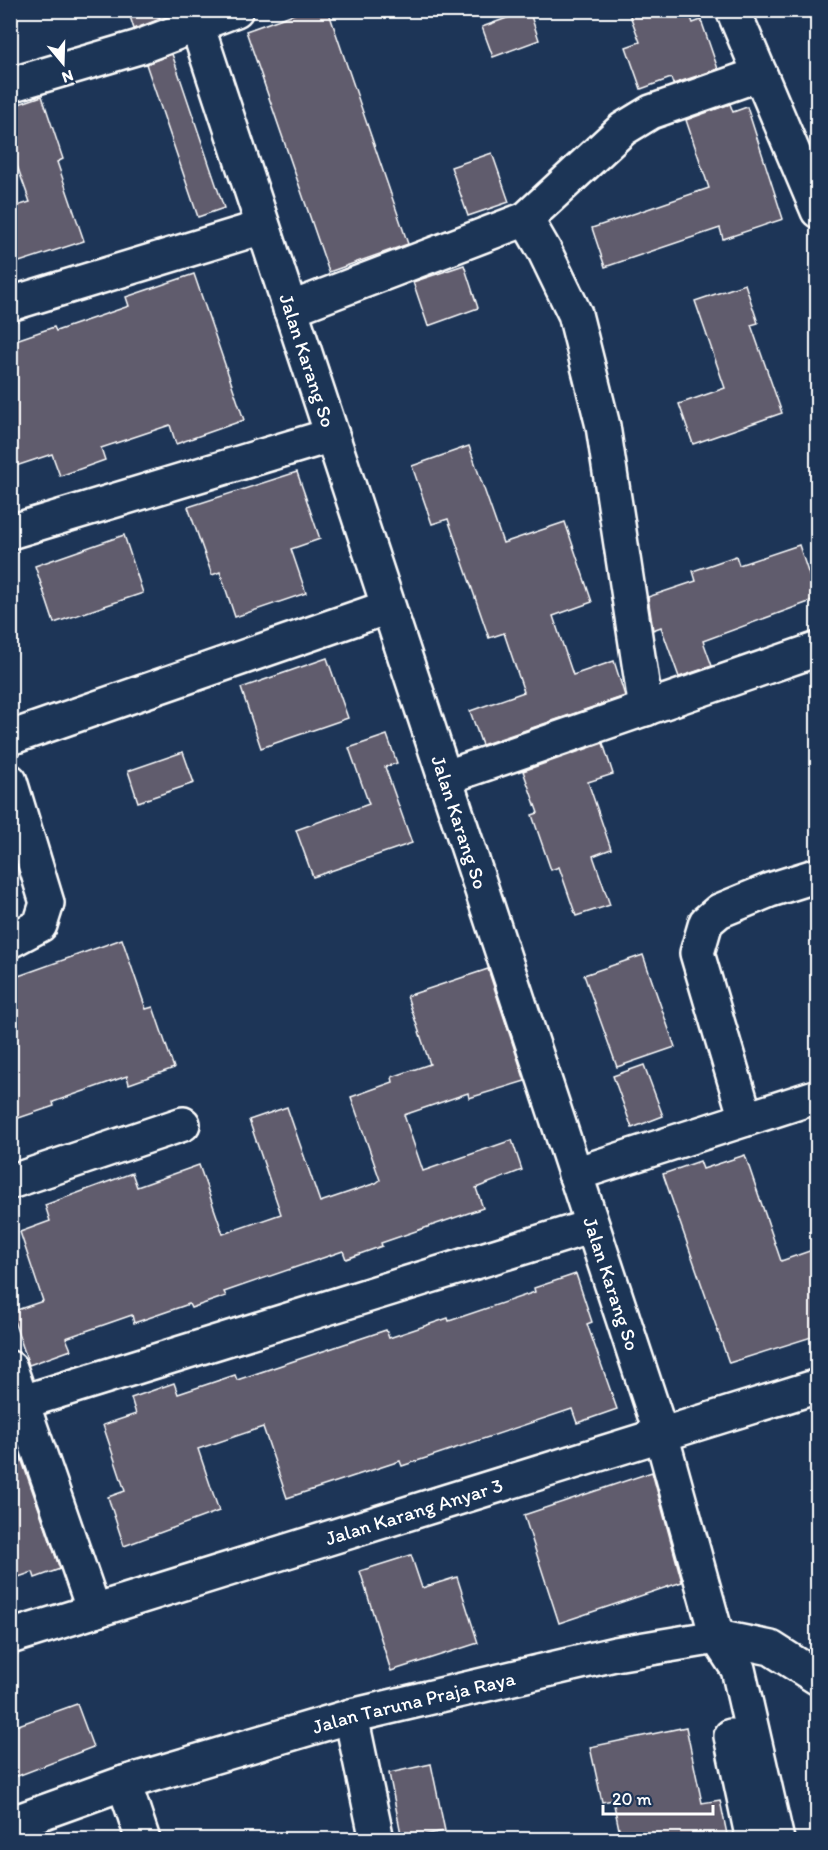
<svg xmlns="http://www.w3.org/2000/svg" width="828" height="1850" font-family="Itim,sans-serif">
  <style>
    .building { fill: #605b6d; stroke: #fff; stroke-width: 1.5 }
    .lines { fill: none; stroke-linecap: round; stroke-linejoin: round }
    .minor-casing { stroke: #fff; stroke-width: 38 }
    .tertiary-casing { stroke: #fff; stroke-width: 38 }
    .minor { stroke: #1d3557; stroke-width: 33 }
    .tertiary { stroke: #1d3557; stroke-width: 33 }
    .labels { text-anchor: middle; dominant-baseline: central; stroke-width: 5; stroke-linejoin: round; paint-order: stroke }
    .street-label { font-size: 20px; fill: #fff; stroke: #1d3557 }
  </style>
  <rect width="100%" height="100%" fill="#1d3557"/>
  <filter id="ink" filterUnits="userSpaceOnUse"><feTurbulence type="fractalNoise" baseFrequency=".0167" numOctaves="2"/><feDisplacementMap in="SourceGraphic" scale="12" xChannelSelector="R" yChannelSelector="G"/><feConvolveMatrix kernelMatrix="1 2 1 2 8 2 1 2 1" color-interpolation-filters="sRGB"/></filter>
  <g filter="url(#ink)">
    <g class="building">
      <polygon points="128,10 157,10 160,19 134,29"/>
      <polygon points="305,10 328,10 408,244 329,272 246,31"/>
      <polygon points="529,10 539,40 493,57 482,27"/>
      <polygon points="628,10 688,10 693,23 701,20 718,69 673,84 671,78 641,89 626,47 640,42"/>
      <polygon points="172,54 224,208 198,217 146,64"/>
      <polygon points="42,96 63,159 57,162 84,241 10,265 10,208 30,202 10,146 10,107"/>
      <polygon points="730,104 733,112 747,107 783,219 723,239 720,228 605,267 592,228 709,188 686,120"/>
      <polygon points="492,153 509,202 468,216 451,167"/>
      <polygon points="464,265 478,308 428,326 413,282"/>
      <polygon points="194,274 244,420 176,444 170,425 101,448 105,460 60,476 52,454 10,468 10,342 54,327 56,331 129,306 126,297"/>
      <polygon points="745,284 758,323 751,325 782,413 693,444 679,404 725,388 695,301"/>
      <polygon points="469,446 503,543 565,522 592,602 553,616 573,675 614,661 625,696 482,745 470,711 524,692 504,633 489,638 448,519 432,524 412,466"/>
      <polygon points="297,472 320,539 291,549 306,593 235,617 220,572 212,575 188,507"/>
      <polygon points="124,535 143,593 54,623 35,566"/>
      <polygon points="799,545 817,599 703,641 712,666 679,677 661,627 653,630 648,597 696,581 693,571 736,556 739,565"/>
      <polygon points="327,658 348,718 261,748 241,688"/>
      <polygon points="387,735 397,763 385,767 412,843 313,877 296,830 369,804 349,748"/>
      <polygon points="603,743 613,774 588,782 611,849 593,856 610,905 576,916 559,867 551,870 532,815 538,813 523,771"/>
      <polygon points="183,752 194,783 138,802 128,771"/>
      <polygon points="122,939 146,1009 153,1007 174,1068 129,1084 127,1076 53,1102 54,1106 10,1121 10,979"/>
      <polygon points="643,955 675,1047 617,1067 584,975"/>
      <polygon points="488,969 525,1081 469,1098 468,1093 404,1115 423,1171 512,1140 522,1170 476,1188 483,1208 381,1243 382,1246 346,1259 343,1251 224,1292 226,1296 191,1308 189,1304 134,1323 132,1315 66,1338 71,1350 29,1365 11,1312 43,1301 20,1232 50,1221 45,1205 132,1173 137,1187 199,1165 223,1234 281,1214 249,1120 287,1107 320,1202 376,1183 380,1180 351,1097 393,1082 392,1077 430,1064 407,996"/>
      <polygon points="644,1065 663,1116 632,1128 613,1076"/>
      <polygon points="745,1155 781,1261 818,1248 818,1335 729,1363 663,1174 700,1161 703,1169"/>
      <polygon points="576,1274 592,1322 587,1324 617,1409 577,1423 572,1409 402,1466 400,1461 287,1498 263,1427 198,1449 219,1511 124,1546 108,1497 125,1491 103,1425 136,1414 131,1398 174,1383 178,1394 235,1375 237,1380 386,1330 389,1338 448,1318 449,1321 535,1292 534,1288"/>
      <polygon points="10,1427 60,1569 35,1578 33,1572 10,1580"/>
      <polygon points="652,1472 682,1582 559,1623 524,1515"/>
      <polygon points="411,1555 422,1588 457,1577 478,1643 391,1671 360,1571"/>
      <polygon points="77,1704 93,1747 10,1779 10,1728"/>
      <polygon points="686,1727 702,1803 720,1800 728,1839 621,1839 613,1800 602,1802 590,1747"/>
      <polygon points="431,1764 445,1831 402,1839 389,1773"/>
    </g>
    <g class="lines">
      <defs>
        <g id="minor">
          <polyline points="733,10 818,211"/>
          <polyline points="10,85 139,47 236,10"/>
          <polyline points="526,219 623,129 651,112 760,74"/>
          <polyline points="10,304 263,227"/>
          <polyline points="290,309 526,219 544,250 575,314 603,426 646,709"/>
          <polyline points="10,532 332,435"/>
          <polyline points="10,738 388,607"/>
          <polyline points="444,778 818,649"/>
          <polyline points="10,781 47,903 40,925 10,941"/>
          <polyline points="746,1119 697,953 706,922 719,911 770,890 818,875"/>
          <polyline points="575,1174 818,1096"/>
          <polyline points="10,1182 183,1124"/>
          <polyline points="10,1368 94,1611"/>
          <polyline points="10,1406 592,1226"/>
          <path id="s1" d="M10,1637L818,1386"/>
          <polyline points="717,1637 738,1669 777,1840"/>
          <polyline points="351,1716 377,1840"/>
          <polyline points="731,1736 753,1840"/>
          <polyline points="124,1783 143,1840"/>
        </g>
        <g id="tertiary">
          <path id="s2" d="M192,10L661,1434L717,1637"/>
          <path id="s3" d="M10,1824L124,1783L351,1716L615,1654L717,1637L771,1648L818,1678"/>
        </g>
      </defs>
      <use href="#minor" class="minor-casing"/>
      <use href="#tertiary" class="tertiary-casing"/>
      <use href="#minor" class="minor"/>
      <use href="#tertiary" class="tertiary"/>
    </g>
  </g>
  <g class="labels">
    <g class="street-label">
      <text stroke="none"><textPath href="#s2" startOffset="369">Jalan Karang So</textPath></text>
      <text stroke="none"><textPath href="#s2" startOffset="855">Jalan Karang So</textPath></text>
      <text stroke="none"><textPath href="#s2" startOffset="1341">Jalan Karang So</textPath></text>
      <text stroke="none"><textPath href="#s1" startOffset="423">Jalan Karang Anyar 3</textPath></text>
      <text stroke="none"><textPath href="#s3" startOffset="422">Jalan Taruna Praja Raya</textPath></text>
    </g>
  </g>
  <rect width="828" height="1850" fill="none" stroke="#1d3557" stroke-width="36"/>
  <rect x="18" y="18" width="792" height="1814" fill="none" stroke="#fff" stroke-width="2" filter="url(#ink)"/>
  <g transform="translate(63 63) rotate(161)" stroke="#1d3557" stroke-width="4.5" paint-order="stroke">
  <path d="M0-4.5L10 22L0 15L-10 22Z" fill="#ffffff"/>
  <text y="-9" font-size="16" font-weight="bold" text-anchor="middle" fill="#ffffff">N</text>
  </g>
  <path d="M603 1805v9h110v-9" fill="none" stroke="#ffffff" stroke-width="3"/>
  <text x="612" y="1805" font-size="18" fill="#ffffff" stroke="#1d3557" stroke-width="4.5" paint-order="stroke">20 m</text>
</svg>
